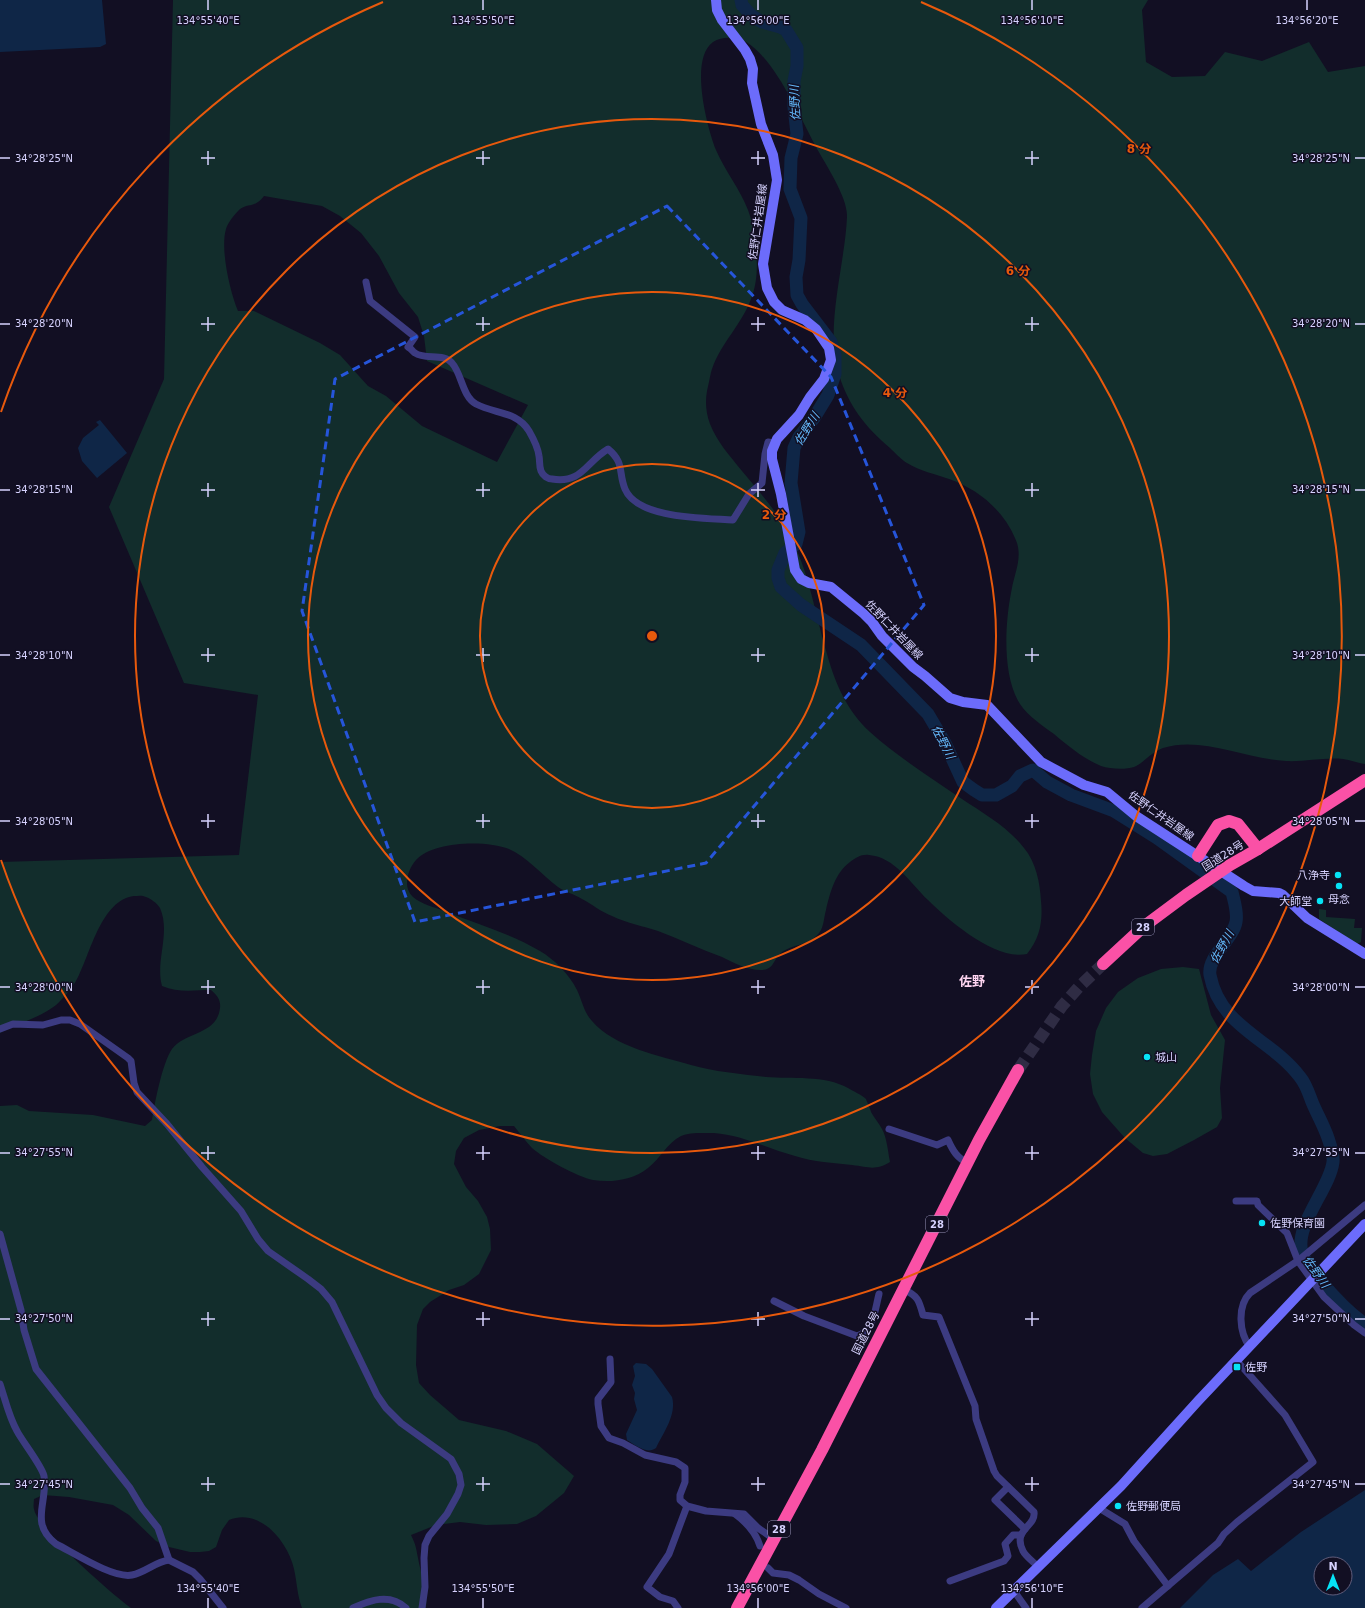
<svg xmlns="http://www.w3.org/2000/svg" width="1365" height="1608" font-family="'DejaVu Sans','Noto Sans JP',sans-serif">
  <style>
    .green { fill: #122d2c; fill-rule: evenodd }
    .water { fill: #0f2647; fill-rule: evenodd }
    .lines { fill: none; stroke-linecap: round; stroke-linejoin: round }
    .river { stroke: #0f2647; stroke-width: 13 }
    .highway-tunnel { stroke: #2f2c44; stroke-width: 12; stroke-dasharray: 12 6; stroke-linecap: butt }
    .street { stroke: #3c3b81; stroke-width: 7 }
    .secondary { stroke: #6c6cfb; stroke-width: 10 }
    .highway { stroke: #fa51a6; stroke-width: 12 }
    .marked { fill: none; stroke: #2655da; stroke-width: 3; stroke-dasharray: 8 5; stroke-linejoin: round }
    .ticks { fill: none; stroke: #d6d2fe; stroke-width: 1.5 }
    .ring { fill: none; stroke: #e8590c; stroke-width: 2 }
    .poi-dot { fill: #06e3f6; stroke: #120f23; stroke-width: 1.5 }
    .labels { text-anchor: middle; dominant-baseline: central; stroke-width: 3; stroke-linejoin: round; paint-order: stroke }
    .shield { fill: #120f23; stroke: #9b98bc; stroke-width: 1 }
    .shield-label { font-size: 10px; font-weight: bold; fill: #d6d2fe }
    .street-label { font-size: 11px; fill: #d6d2fe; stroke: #120f23 }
    .poi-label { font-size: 11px; fill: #d6d2fe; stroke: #120f23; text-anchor: start }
    .water-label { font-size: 12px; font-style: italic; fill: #63b8fb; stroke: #120f23 }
    .quarter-label { font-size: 13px; font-weight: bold; fill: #fed4f0; stroke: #120f23 }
    .ticks-label { font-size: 10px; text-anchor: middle; fill: #d6d2fe; stroke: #120f23; stroke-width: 3; stroke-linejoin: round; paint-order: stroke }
    .centre { fill: #e8590c; stroke: #120f23; stroke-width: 2 }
    .ring-label { font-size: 12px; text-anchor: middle; font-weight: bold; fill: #e8590c; stroke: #120f23; stroke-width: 3; stroke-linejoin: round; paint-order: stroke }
  </style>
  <rect width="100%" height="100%" fill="#120f23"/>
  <g class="green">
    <path d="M173,0H1148L1142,10L1146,62L1172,77L1205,76L1225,52L1262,61L1309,42L1328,72L1365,66V764C1358,763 1350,760 1343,759C1324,757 1305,762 1286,761C1246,759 1202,736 1163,748C1151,752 1144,763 1134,767C1125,770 1110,769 1101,766C1084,759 1068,746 1054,734C1043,726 1028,716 1020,704C1002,676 1005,624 1011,593C1014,573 1024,557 1015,538C1003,510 978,489 949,479C935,474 920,471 907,463C902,460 894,452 890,448C865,427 849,406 839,375C824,329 845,265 847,217C848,197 825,164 815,145C800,117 774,58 746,42C736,37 723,36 713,42C689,59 707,127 716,150C725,171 740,189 748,210C752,220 754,232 755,243C758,261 758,282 751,299C742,324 721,343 712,369C711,371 708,388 707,391C705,402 706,413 710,424C717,442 730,456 742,471C756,488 772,506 784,525C808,564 814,610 827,654C835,683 847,711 870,732C898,757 931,778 962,799C983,813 1008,827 1024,848C1036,862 1040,883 1041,901C1043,921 1040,938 1027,954C996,961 949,921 928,900C911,884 895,857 869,855C861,854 856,858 850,862C835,873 830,893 826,910C824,917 824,924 821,930C811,947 791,943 780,954C773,960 774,970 761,970C747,970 734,963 722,957C700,949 679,939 658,931C643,926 626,923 612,916C601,912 592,904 582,899C574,894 565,892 558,887C542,875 526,856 509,849C486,840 433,841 416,860C408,869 402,887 413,897C421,904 434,907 444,911C476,924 510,933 540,951C555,960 569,974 577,990C582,1000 584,1013 592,1021C614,1047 660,1056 691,1065C715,1072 742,1074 766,1077C792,1079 825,1075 848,1088C853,1091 862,1095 866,1099C866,1100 871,1110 871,1112C874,1118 879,1123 882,1129C887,1138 888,1152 890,1162C875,1171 869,1167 852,1165C833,1163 814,1162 795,1156C769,1149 742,1135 714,1133C704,1133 689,1132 681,1136C667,1143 660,1159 648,1168C633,1180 612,1183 593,1180C578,1177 543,1158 532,1148C525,1141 520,1133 514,1126H500L479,1130L464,1138L456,1151L454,1164L466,1187L478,1201L487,1217L490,1229L491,1250L479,1274L464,1285L449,1290L430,1302L423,1309L417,1325L416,1365L419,1383L430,1395L459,1420L506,1431L537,1444L574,1476L564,1493L536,1516L517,1524L486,1525L460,1522L436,1525L411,1535C416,1545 416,1548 418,1558C421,1576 428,1590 426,1608H302C297,1595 297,1582 294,1569C288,1542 260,1507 229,1520L222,1530L216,1547L209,1551L200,1552H190L169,1547L156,1541L129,1515L113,1505L69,1497L43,1495L34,1499C34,1502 33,1506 34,1509C37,1529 112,1594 131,1608H0V1106L17,1105L29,1111L93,1115L145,1126L152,1120C155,1102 162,1064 172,1049C186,1031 217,1035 220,1008C221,1000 217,995 211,990C194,990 178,993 162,986C155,961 171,933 160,908C157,903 151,899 146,897C142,895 138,896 134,896C102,900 91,951 79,975C75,984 68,993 61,1000C50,1014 17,1024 0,1033V862L239,855L258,695L184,683L109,507L164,379ZM264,196L322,206L340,216L361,233L379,256L399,293L418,317L424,336L427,361L528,405L497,462L422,426L386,396L368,386L340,355L320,343L254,311H238C230,292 220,249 226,229C228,222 235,214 240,209C249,203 255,208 264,196Z"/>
    <polygon points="1319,909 1326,910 1326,917 1355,919 1354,928 1362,928 1361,942 1357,944 1319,919"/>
    <polygon points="1183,967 1199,969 1211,1015 1225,1040 1220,1088 1222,1118 1217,1127 1194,1140 1167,1154 1153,1156 1143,1153 1125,1138 1102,1112 1093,1094 1090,1074 1092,1055 1096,1031 1106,1008 1118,992 1138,978 1161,969"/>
  </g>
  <g class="water">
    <polygon points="0,0 102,0 106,44 100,47 0,52"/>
    <polygon points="100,420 127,453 97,478 82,461 78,448 83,438 99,425 96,422"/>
    <path d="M636,1363L646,1364L652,1369L672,1397C677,1415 663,1433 656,1448C647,1455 635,1445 627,1440L626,1434L637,1410L634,1399L635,1393L632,1385L635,1376L633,1366Z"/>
    <path d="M1365,1490V1608H1180L1213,1575L1238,1559L1251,1571L1301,1532ZM1321,1564H1345V1588H1321Z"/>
  </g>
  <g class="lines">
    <path class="river" d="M741,0L742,5L752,16L762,22L780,27L786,30L797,48V66L794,81V107L797,134L791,158L790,189L801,218L799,260L796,277L797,295L802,304L831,342L835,355V374L828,395L814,418L799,437L794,448L791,483L799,532L796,544L785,553L778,570V578L781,587L801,605L861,645L928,714L945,743L963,782L974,790L982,795H996L1012,786L1020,776L1033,770L1047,782L1071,795L1114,811L1157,838L1232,892C1234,901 1238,912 1236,922C1233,939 1207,957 1210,975C1220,1028 1272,1039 1300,1077C1306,1084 1309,1094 1312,1102C1317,1114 1324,1126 1328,1138C1330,1144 1334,1155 1333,1162C1330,1188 1294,1226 1302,1252C1305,1264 1315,1274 1323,1284C1335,1298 1350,1314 1365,1324"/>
    <polyline class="highway-tunnel" points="1018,1070 1062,1006 1079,987 1103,964"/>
    <g class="street">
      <path d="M366,282L370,301L415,337L408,347C412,349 412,351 415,353C425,360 444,353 452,363C462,374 462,396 476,404C495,414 517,411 529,431C533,438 538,447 539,456C540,461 539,466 541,471C543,476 548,479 552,479C582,484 586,462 608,449C625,463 618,472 625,489C637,519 706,518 733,520L749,494L762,483L765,454L768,442L774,443"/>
      <polyline points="0,1029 13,1024 43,1025 61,1020 70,1020 80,1024 128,1058 131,1061 134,1083 137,1092 167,1124 202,1167 241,1211 258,1239 268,1251 308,1279 321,1289 332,1302 377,1395 386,1408 401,1423 451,1459 459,1474 461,1485 458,1494 447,1514 429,1536 425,1545 424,1558 425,1587 422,1608"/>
      <path d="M889,1129L937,1145L948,1140C953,1151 957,1158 968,1163"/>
      <polyline points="1236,1201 1257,1201 1258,1205 1287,1233 1298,1261 1324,1297 1354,1325 1365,1333"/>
      <polyline points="0,1234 21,1310 24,1330 36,1369 130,1488 142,1508 158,1528 169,1560"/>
      <path d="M903,1289C918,1296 919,1300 923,1315L939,1317L975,1406L976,1419L994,1471L997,1476L1034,1512C1036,1527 1012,1529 1023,1551C1026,1557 1034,1562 1038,1567"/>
      <path d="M774,1301L804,1316L857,1336C874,1331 875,1309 879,1294"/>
      <path d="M1250,1347C1239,1333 1237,1306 1250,1293L1299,1260L1365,1205"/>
      <polyline points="610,1359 611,1382 598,1399 598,1404 601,1426 609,1438 623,1443 645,1455 676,1462 685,1468 685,1482 680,1495 680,1500 687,1506 706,1511 744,1514 758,1528 774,1539"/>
      <path d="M0,1384C5,1399 9,1417 17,1431C22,1441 42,1466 44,1476C48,1503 29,1523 56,1544C74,1553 114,1579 132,1575C146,1572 155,1562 169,1560L193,1572L200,1579L223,1608"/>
      <polyline points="1008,1487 995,1500 1025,1529"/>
      <polyline points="1099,1508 1125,1524 1134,1541 1168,1586"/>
      <path d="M735,1514C746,1522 756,1533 760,1546"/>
      <polyline points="768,1568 773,1573 789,1575 799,1580 819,1594 846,1608"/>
      <polyline points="950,1581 1004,1561 1008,1556 1005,1544 1013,1535 1021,1535"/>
      <polyline points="1014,1591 1026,1608"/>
      <path d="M353,1608C370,1600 390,1593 406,1608"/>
      <polyline points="678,1608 673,1601 660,1597 647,1587 669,1554 687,1506"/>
      <polyline points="1142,1608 1218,1543 1224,1534 1237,1522 1313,1462 1285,1415 1237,1361"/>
    </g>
    <g class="secondary">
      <polyline points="716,0 717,10 722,20 745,50 750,59 753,69 752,83 761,124 773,155 777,180 763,264 767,288 774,302 782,310 805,320 816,329 829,348 831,360 824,379 810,397 799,415 777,439 772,451 772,459 781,494 795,570 801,579 809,583 831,587 864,614 872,622 882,636 913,667 925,676 950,698 963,702 987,705 1041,762 1084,785 1107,792 1136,816 1244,886 1253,891 1279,893 1283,895 1307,918 1365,954"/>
      <polyline points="996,1608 1121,1486 1198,1401 1365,1224"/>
    </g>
    <g class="highway">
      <polyline points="1198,856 1218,825 1229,821 1238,824 1258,849"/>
      <polyline points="1103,964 1143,927 1186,895 1230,865 1258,849 1365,780"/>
      <polyline points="737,1608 822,1450 979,1140 1018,1070"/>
    </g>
  </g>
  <path class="marked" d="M667,206L831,377L924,605L706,863L415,922L302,611L335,379Z"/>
  <path class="ticks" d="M208,0V10M483,0V10M758,0V10M1032,0V10M1307,0V10M208,151V165M483,151V165M758,151V165M1032,151V165M0,158H10M201,158H215M476,158H490M751,158H765M1025,158H1039M1355,158H1365M208,317V331M483,317V331M758,317V331M1032,317V331M0,324H10M201,324H215M476,324H490M751,324H765M1025,324H1039M1355,324H1365M208,483V497M483,483V497M758,483V497M1032,483V497M0,490H10M201,490H215M476,490H490M751,490H765M1025,490H1039M1355,490H1365M208,648V662M483,648V662M758,648V662M1032,648V662M0,655H10M201,655H215M476,655H490M751,655H765M1025,655H1039M1355,655H1365M208,814V828M483,814V828M758,814V828M1032,814V828M0,821H10M201,821H215M476,821H490M751,821H765M1025,821H1039M1355,821H1365M208,980V994M483,980V994M758,980V994M1032,980V994M0,987H10M201,987H215M476,987H490M751,987H765M1025,987H1039M1355,987H1365M208,1146V1160M483,1146V1160M758,1146V1160M1032,1146V1160M0,1153H10M201,1153H215M476,1153H490M751,1153H765M1025,1153H1039M1355,1153H1365M208,1312V1326M483,1312V1326M758,1312V1326M1032,1312V1326M0,1319H10M201,1319H215M476,1319H490M751,1319H765M1025,1319H1039M1355,1319H1365M208,1477V1491M483,1477V1491M758,1477V1491M1032,1477V1491M0,1484H10M201,1484H215M476,1484H490M751,1484H765M1025,1484H1039M1355,1484H1365M208,1598V1608M483,1598V1608M758,1598V1608M1032,1598V1608"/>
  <g class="ring">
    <circle cx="652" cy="636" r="172"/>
    <circle cx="652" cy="636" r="344"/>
    <circle cx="652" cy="636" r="517"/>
    <path d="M1 412A689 689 0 0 1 383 2M921 2A689 689 0 1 1 1 860"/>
  </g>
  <g class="poi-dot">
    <circle cx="1338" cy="875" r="4"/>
    <circle cx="1339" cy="886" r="4"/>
    <circle cx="1320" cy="901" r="4"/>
    <circle cx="1147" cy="1057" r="4"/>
    <circle cx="1262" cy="1223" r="4"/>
    <rect x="1233" y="1363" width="8" height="8" rx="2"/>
    <circle cx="1118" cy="1506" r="4"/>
  </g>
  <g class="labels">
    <g class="shield">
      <rect x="1132" y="919" width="22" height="16" rx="3"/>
      <rect x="926" y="1216" width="22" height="16" rx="3"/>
      <rect x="768" y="1521" width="22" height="16" rx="3"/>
    </g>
    <g class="shield-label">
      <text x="1143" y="927">28</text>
      <text x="937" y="1224">28</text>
      <text x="779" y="1529">28</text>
    </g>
    <g class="street-label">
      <text transform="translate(758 222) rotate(-82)">佐野仁井岩屋線</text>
      <text transform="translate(894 630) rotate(46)">佐野仁井岩屋線</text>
      <text transform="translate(1161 816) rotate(35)">佐野仁井岩屋線</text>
      <text transform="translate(1223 856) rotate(-32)">国道28号</text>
      <text transform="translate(866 1333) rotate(-63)">国道28号</text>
    </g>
    <g class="poi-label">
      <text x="1330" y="875" text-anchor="end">八浄寺</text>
      <text x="1339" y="899" text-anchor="middle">母念</text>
      <text x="1312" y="901" text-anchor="end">大師堂</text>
      <text x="1155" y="1057">城山</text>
      <text x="1270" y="1223">佐野保育園</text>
      <text x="1245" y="1367">佐野</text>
      <text x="1126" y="1506">佐野郵便局</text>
    </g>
    <g class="water-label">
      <text transform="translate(795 103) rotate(-93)">佐野川</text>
      <text transform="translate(807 429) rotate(-58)">佐野川</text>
      <text transform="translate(943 742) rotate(63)">佐野川</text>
      <text transform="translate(1222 947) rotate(-61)">佐野川</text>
      <text transform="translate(1316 1272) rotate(54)">佐野川</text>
    </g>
    <g class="quarter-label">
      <text x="972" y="981">佐野</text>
    </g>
  </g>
  <g class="ticks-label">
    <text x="208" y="24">134°55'40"E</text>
    <text x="483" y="24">134°55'50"E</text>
    <text x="758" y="24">134°56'00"E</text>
    <text x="1032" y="24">134°56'10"E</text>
    <text x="1307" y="24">134°56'20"E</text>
    <text x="44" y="162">34°28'25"N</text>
    <text x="1321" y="162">34°28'25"N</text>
    <text x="44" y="327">34°28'20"N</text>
    <text x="1321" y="327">34°28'20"N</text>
    <text x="44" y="493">34°28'15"N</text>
    <text x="1321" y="493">34°28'15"N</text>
    <text x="44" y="659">34°28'10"N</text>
    <text x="1321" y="659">34°28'10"N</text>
    <text x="44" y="825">34°28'05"N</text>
    <text x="1321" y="825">34°28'05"N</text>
    <text x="44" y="991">34°28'00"N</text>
    <text x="1321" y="991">34°28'00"N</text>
    <text x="44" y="1156">34°27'55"N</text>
    <text x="1321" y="1156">34°27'55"N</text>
    <text x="44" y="1322">34°27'50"N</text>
    <text x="1321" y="1322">34°27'50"N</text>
    <text x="44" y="1488">34°27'45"N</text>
    <text x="1321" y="1488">34°27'45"N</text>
    <text x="208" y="1592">134°55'40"E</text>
    <text x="483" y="1592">134°55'50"E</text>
    <text x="758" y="1592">134°56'00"E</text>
    <text x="1032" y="1592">134°56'10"E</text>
  </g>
  <circle cx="652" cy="636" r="6" class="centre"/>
  <g class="ring-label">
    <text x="1139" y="153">8 分</text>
    <text x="1018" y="275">6 分</text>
    <text x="895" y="397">4 分</text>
    <text x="774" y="519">2 分</text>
  </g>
  <g transform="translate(1333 1576)"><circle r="19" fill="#120f23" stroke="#605d7b"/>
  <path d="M0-3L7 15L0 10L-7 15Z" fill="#06e3f6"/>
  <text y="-6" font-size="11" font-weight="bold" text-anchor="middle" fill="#d6d2fe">N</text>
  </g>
</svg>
